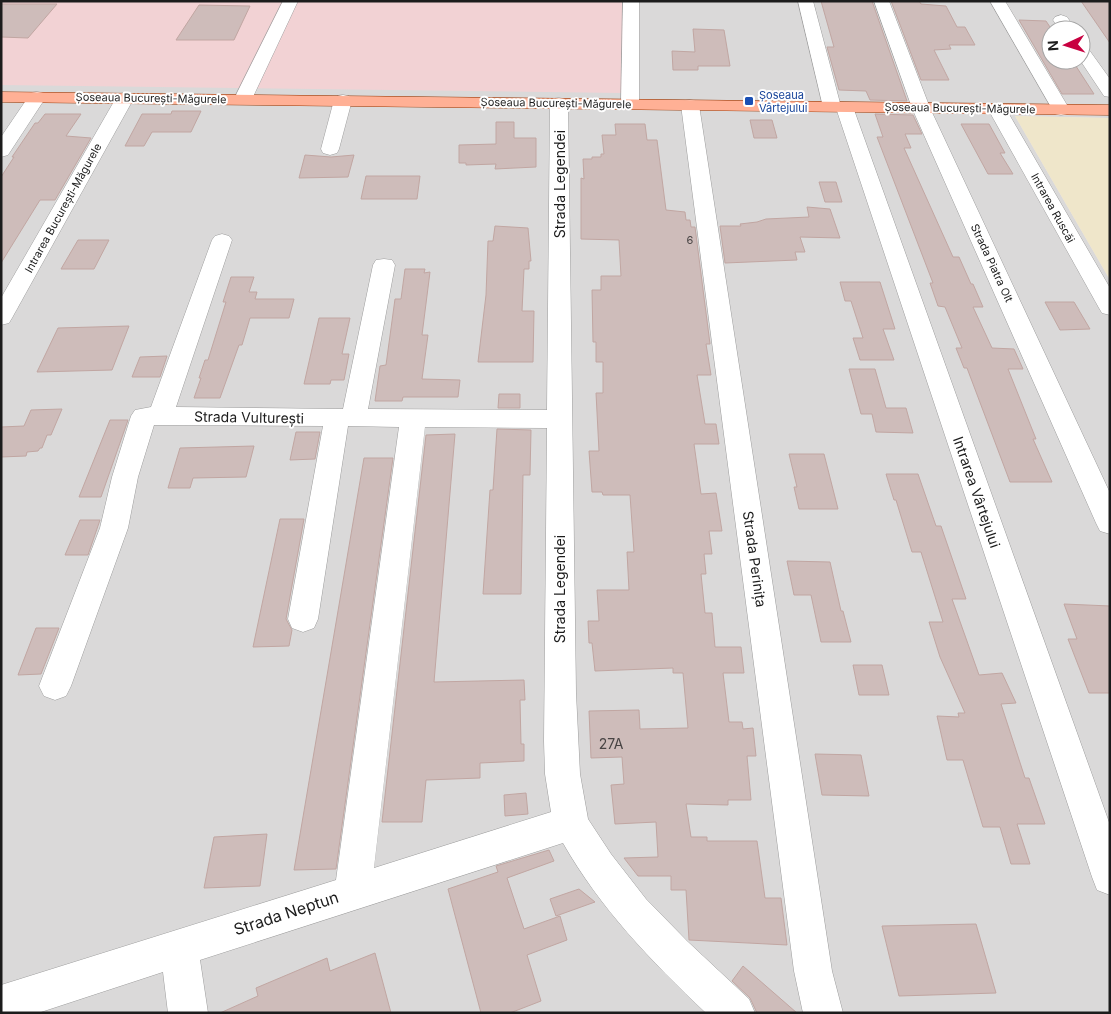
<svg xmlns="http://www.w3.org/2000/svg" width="1111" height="1014" font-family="Inter,sans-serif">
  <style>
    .residential { fill: #dad9d9; fill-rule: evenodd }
    .military { fill: #f2d2d4 }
    .farmland { fill: #efe6ca }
    .building { fill: #cebcba; stroke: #c1a6a2 }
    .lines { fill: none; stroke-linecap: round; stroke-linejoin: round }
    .minor-casing { stroke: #9d9d9d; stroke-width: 1 }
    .major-casing { stroke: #943400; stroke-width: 1 }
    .minor { fill: #fff; fill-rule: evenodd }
    .major { fill: #ffb095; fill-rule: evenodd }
    .transit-dot { fill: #1a4fb4; stroke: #fff; stroke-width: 2 }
    .labels { text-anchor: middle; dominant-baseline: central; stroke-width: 4; stroke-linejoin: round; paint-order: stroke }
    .far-transit-label { font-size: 11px; fill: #164399; stroke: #fff; text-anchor: start }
    .far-street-label { font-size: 11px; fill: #1c1c1c; stroke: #fff }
    .number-label { font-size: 11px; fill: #484444 }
    .street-label { font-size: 14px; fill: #1c1c1c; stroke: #fff }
    .near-number-label { font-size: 14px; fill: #484444 }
    .near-street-label { font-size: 16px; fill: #1c1c1c; stroke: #fff }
  </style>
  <rect width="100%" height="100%" fill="#eee6e1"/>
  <path class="residential" d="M1,1H1110V118L1015,116L1110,280V1013H1ZM1051,30H1081V60H1051Z"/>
  <polygon class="military" points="1,1 625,1 622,93 1,85"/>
  <polygon class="farmland" points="1015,116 1110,118 1110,280"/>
  <g class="building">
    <polygon points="821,1 872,1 907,101 870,100 866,91 839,90 827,47 834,47"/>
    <polygon points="891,1 919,1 921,4 946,6 957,27 965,27 975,45 949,45 951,49 934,50 949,80 921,80"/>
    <polygon points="1081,1 1110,1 1110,43"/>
    <polygon points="1,4 57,4 28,38 1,37"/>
    <polygon points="199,5 250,6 234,40 176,40"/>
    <polygon points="1019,20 1046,21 1052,30 1051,60 1072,60 1094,94 1062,94"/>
    <polygon points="693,29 724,30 730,66 698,66 698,70 673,70 672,51 695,52"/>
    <polygon points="172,111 201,111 191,132 152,132 144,146 125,146 142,114 171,114"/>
    <polygon points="45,114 81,114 66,136 91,138 55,200 40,200 1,263 1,177 14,157 12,157 35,123 38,123"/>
    <polygon points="875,114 913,115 922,134 905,134 911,148 904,148 953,257 959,257 971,284 973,284 983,307 973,307 992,348 1014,349 1023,369 1008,369 1036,439 1033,439 1052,482 1010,482 967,368 964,368 956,348 962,348 945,307 938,306 930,283 933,283 877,137 883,137"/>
    <polygon points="750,120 772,120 777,138 754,138"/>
    <polygon points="496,122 514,122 514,138 536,138 536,167 495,169 496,164 466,165 466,163 459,163 459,145 496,144"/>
    <polygon points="615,124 645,124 647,140 657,140 666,210 685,212 686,220 690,220 691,227 695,227 710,344 706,344 711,375 697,375 705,424 716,424 719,444 694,444 701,494 716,493 722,531 709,531 712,554 704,554 706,574 701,574 705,613 712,613 715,647 741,647 744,673 723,673 729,722 742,722 743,729 753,728 756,756 747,756 751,800 728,800 728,805 686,804 691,837 707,837 707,841 757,841 765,898 781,898 787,945 689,940 686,890 671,890 671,876 638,876 624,858 658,857 656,822 615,824 611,785 624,784 622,757 591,758 589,711 639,710 640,729 688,728 683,673 673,673 673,668 595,671 592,643 589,643 588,621 599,621 597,590 629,590 627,552 634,552 630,495 603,495 602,492 592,492 589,451 599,451 596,393 603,393 603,362 596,362 596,342 593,342 592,290 601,290 601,276 621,276 619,240 581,239 581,178 584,179 583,159 592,159 592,157 601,157 601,154 604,154 602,135 616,135"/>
    <polygon points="961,124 989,124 1005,153 1000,153 1013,174 988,174"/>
    <polygon points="305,155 331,157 354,155 348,177 299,178"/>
    <polygon points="366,176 420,176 417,199 361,199"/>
    <polygon points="819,182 836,182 842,202 825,202"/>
    <polygon points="807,207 830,209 840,238 800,237 805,252 795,252 797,260 725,263 720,226 741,226 740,224 757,222 766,219 809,217"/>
    <polygon points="495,226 528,228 531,261 529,261 529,269 524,269 522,311 534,311 533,362 478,362 486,295 488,241 493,241"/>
    <polygon points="78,240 109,240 94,269 61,269"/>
    <polygon points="405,269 425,269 424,273 430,272 422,335 428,335 422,379 460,380 458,397 403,397 402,401 375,401 380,366 386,365 395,299 401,299"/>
    <polygon points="231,277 254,277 249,292 257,292 255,299 294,299 289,318 250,318 242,345 239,345 220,398 194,398 201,378 199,378 205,360 208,360 226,302 223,302"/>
    <polygon points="840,282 880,282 895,329 883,329 894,360 860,360 853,338 863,338 851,301 845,301"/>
    <polygon points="1045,302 1074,302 1090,329 1060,330"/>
    <polygon points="319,318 350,318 342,354 349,354 344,380 331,380 330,384 304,384"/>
    <polygon points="129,326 112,370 37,372 58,328"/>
    <polygon points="167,356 160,377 132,377 140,357"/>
    <polygon points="849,369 875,369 886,408 906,408 913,433 876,432 872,414 861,414"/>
    <polygon points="499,394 520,394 520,408 498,408"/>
    <polygon points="62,409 51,435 47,435 42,448 40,448 38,451 27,452 26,456 1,457 1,427 24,426 31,410"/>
    <polygon points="110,420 128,420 101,497 79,497"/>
    <polygon points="497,429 531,430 530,475 523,475 521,594 483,594 490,490 493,490"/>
    <polygon points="296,432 320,432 315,459 290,460"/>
    <polygon points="455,434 434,682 524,680 525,700 520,700 521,744 524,744 524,761 480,763 480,778 426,780 422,822 382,822 426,435"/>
    <polygon points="254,446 246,477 193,478 190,488 168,488 180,448"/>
    <polygon points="789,454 824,454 838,509 799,509 794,487 797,487"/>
    <polygon points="364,458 393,458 336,869 294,870"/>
    <polygon points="886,474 918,474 936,526 941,526 966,599 952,599 979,675 1002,673 1016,703 1001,704 1025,778 1029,778 1045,824 1017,824 1030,864 1011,864 1000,827 983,827 963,760 947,760 937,716 959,717 958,713 965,713 940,657 929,622 943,622 921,552 912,552 896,500 894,500"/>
    <polygon points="280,519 304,519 286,619 292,630 289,646 253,647"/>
    <polygon points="80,520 100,520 88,555 65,555"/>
    <polygon points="787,561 830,562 841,611 843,611 851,642 821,642 811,595 794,595"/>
    <polygon points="1064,604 1110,606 1110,693 1089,693 1068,639 1077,639"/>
    <polygon points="36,628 59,628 41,674 18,675"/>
    <polygon points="853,665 882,665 889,695 859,695"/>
    <polygon points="815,754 861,755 869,796 822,795"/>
    <polygon points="526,793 528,814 505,816 504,795"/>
    <polygon points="267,834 260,886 204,888 214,837"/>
    <polygon points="549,850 554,861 507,878 524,929 560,916 567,940 527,955 541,1001 510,1013 481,1013 448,889 498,872 496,866"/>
    <polygon points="579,889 595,902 556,916 550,899"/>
    <polygon points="976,924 996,993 899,996 882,926"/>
    <polygon points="375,953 391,1013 220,1013 258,996 256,988 327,958 330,971"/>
    <polygon points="743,966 797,1013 757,1013 750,998 732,981"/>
  </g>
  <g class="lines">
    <defs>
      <g id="minor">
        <polygon points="283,1 298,1 252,99 249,103 243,104 237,103 234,99"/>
        <polygon points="623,1 639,1 639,104 636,108 630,109 624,108 621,104"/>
        <polygon points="798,1 813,1 840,103 850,103 853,107 1110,825 1110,895 1097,890 1092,877 837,111 826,111 823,107"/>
        <polygon points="874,1 889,1 930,108 1110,493 1110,534 1100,531 1096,523 912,108"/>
        <polygon points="990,1 1005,1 1070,110 1067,114 1061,115 1055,114"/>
        <polygon points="1061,15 1067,17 1076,30 1060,30 1053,20 1055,17"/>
        <polygon points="1081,45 1087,47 1110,79 1110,97 1104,96 1080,60"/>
        <polygon points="37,92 43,93 46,97 8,155 1,157 1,137 31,93"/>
        <polygon points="125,93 131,94 134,98 12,318 9,323 1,325 1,298 116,98 119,94"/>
        <polygon points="343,95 349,96 352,100 339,149 337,153 330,155 323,153 321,149 334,100 337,96"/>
        <path d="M559,98L565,99L568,103L576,693L580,774L588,819L611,854L646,899L687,941L749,999L755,1013H706C651,961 600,908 563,843L200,960L208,1013H168L163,972L38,1013H1V985L336,880L399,427L348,426L318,619L314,628L303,632L292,628L288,619L323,426L154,425L138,477L128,528L71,686L66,696L55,700L44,696L39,686L100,528L112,477L131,416L135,410L151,407L212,240L215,236L222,234L229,236L232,240L176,407L343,409L373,265L376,260L384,259L392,260L395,265L368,409L547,410L550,103L553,99ZM425,427L547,428L544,741L545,774L551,812L374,868Z"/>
        <polygon points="690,100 696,101 699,105 832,971 843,1013 803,1013 794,971 681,105 684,101"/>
        <polygon points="997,104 1003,105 1006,109 1110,288 1110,315 1102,313 1099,308 988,109 991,105"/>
      </g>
      <polygon id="major" points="1,92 1110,105 1110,115 1,102"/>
    </defs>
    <use href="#minor" class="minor-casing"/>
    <use href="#major" class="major-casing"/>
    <use href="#minor" class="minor"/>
    <use href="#major" class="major"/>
  </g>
  <rect class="transit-dot" x="744" y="96" width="10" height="10" rx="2.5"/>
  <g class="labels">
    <g class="far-transit-label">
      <text x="759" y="95">Șoseaua<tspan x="759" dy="13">Vârtejului</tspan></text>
    </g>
    <g class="far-street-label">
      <text transform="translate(151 98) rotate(1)">Șoseaua București-Măgurele</text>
      <text transform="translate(556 103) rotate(1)">Șoseaua București-Măgurele</text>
      <text transform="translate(960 108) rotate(1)">Șoseaua București-Măgurele</text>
      <text transform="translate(63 208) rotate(-61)">Intrarea București-Măgurele</text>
      <text transform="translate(1053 208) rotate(61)">Intrarea Ruscăi</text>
      <text transform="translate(992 263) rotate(65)">Strada Piatra Olt</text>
    </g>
    <g class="number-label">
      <text x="690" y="240">6</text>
    </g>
    <g class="street-label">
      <text transform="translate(559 184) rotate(-90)">Strada Legendei</text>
      <text transform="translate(249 417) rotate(1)">Strada Vulturești</text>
      <text transform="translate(977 492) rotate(71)">Intrarea Vârtejului</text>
      <text transform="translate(755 559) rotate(82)">Strada Perinița</text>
      <text transform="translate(559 589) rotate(-90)">Strada Legendei</text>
    </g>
    <g class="near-number-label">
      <text x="611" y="743">27A</text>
    </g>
    <g class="near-street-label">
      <text transform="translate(286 913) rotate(-18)">Strada Neptun</text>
    </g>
  </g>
  <rect width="1111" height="1014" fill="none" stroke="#1c1c1c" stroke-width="5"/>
  <g transform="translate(1066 45) rotate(266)"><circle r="24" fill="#ffffff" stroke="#a4a4a4"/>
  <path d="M0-4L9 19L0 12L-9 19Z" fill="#c80040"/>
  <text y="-8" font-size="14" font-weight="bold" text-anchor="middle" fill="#1c1c1c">N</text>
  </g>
</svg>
